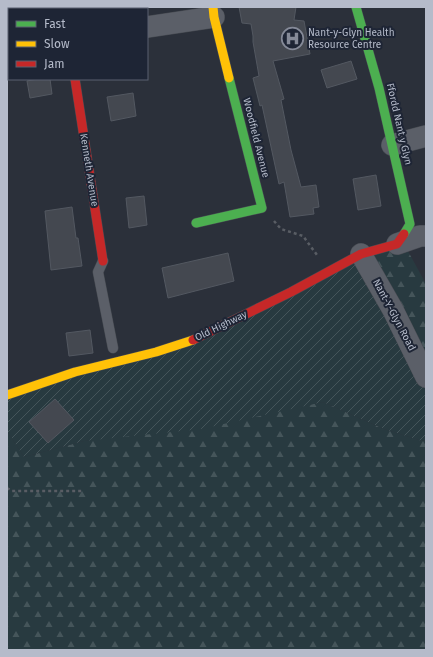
<svg xmlns="http://www.w3.org/2000/svg" width="433" height="657" font-family="'Fira Sans',sans-serif">
  <style>
    .forest { fill: url(#forest-firs) }
    .garden { fill: url(#garden-furrows) }
    .building { fill: #444850; stroke: #535861 }
    .lines { fill: none; stroke-linecap: round; stroke-linejoin: round }
    .lane-casing { stroke: #474b52; stroke-width: 11 }
    .street-casing { stroke: #474b52; stroke-width: 22 }
    .fast-casing { stroke: #474b52; stroke-width: 10 }
    .slow-casing { stroke: #474b52; stroke-width: 10 }
    .jam-casing { stroke: #474b52; stroke-width: 10 }
    .path { stroke: #595d64; stroke-width: 2.5; stroke-dasharray: 3 3; stroke-linecap: butt }
    .lane { stroke: #5b5f68; stroke-width: 10 }
    .street { stroke: #5b5f68; stroke-width: 21 }
    .fast { stroke: #4caf50; stroke-width: 9 }
    .slow { stroke: #ffc107; stroke-width: 9 }
    .jam { stroke: #c62828; stroke-width: 9 }
    .labels { text-anchor: middle; dominant-baseline: central; stroke-width: 4; stroke-linejoin: round; paint-order: stroke }
    .poi-label { font-size: 10px; fill: #b5bbca; stroke: #1e2535; text-anchor: start }
    .street-label { font-size: 10px; fill: #b5bbca; stroke: #1e2535 }
  </style>
  <defs>
    <pattern id="forest-firs" width="22" height="20" patternUnits="userSpaceOnUse"><rect width="22" height="20" fill="#283a40"/><path d="M5 1l3.5 6h-7zM16 11l3.5 6h-7z" fill="#45555a"/></pattern>
    <pattern id="garden-furrows" width="10" height="10" patternUnits="userSpaceOnUse"><rect width="10" height="10" fill="#283a40"/><path d="M-1 1l2-2M0 10L10 0M9 11l2-2" fill="none" stroke="#45555a"/></pattern>
  </defs>
  <rect width="100%" height="100%" fill="#2b303a"/>
  <g class="forest">
    <polygon points="403,242 426,284 426,377 361,254"/>
    <polygon points="323,402 384,429 422,441 426,440 426,650 7,650 7,431 24,457 84,441 273,412"/>
  </g>
  <polygon class="garden" points="361,254 426,377 426,440 422,441 384,429 323,402 201,429 84,441 24,457 7,431 7,395 153,353"/>
  <g class="building">
    <polygon points="239,7 296,7 294,20 304,21 310,54 273,61 284,99 281,100 291,150 301,187 316,185 319,207 313,208 314,214 290,217 284,182 279,184 262,105 260,106 253,78 259,76 253,42 253,36 251,24 242,23"/>
    <polygon points="351,61 357,79 327,88 321,70"/>
    <polygon points="38,79 50,79 52,94 30,98 27,81"/>
    <polygon points="133,93 136,116 111,121 107,97"/>
    <polygon points="376,175 381,206 358,210 353,179"/>
    <polygon points="144,196 147,225 129,228 126,198"/>
    <polygon points="72,207 76,238 78,238 82,266 51,270 45,211"/>
    <polygon points="228,253 234,281 168,298 162,268"/>
    <polygon points="90,330 93,353 69,356 66,333"/>
    <polygon points="55,399 74,420 48,443 29,422"/>
  </g>
  <g class="lines">
    <defs>
      <polyline id="lane" points="103,261 98,272 113,348"/>
      <g id="street">
        <polyline points="147,27 214,17"/>
        <polyline points="392,145 426,136"/>
        <polyline points="397,244 420,236 426,236"/>
        <polyline points="361,254 393,310 426,377"/>
      </g>
      <g id="fast">
        <polyline points="356,7 379,88 410,224 404,234"/>
        <polyline points="196,223 262,208 229,78"/>
      </g>
      <g id="slow">
        <polyline points="213,7 214,17 229,78"/>
        <polyline points="7,395 75,372 156,352 193,340"/>
      </g>
      <g id="jam">
        <polyline points="75,79 103,261"/>
        <polyline points="193,340 291,292 361,254 397,244 404,234"/>
      </g>
    </defs>
    <use href="#lane" class="lane-casing"/>
    <use href="#street" class="street-casing"/>
    <use href="#fast" class="fast-casing"/>
    <use href="#slow" class="slow-casing"/>
    <use href="#jam" class="jam-casing"/>
    <g class="path">
      <polyline points="274,221 281,229 303,236 317,255"/>
      <polyline points="7,488 12,491 82,491"/>
    </g>
    <use href="#lane" class="lane"/>
    <use href="#street" class="street"/>
    <use href="#fast" class="fast"/>
    <use href="#slow" class="slow"/>
    <use href="#jam" class="jam"/>
  </g>
  <defs>
    <symbol id="hospital-ring" viewBox="-11 -11 22 22"><circle r="9.5" fill="#1e2535" stroke="#858a98" stroke-width="1.5"/><path d="M-5-5h3v3.5h4V-5h3V5h-3V1.5h-4V5h-3Z" fill="#858a98"/></symbol>
  </defs>
  <g fill-rule="evenodd">
    <use href="#hospital-ring" x="280" y="26" width="25" height="25"/>
  </g>
  <g class="labels">
    <g class="poi-label">
      <text x="308" y="33">Nant-y-Glyn Health<tspan x="308" dy="12">Resource Centre</tspan></text>
    </g>
    <g class="street-label">
      <text transform="translate(399 124) rotate(77)">Ffordd Nant y Glyn</text>
      <text transform="translate(256 138) rotate(76)">Woodfield Avenue</text>
      <text transform="translate(89 170) rotate(81)">Kenneth Avenue</text>
      <text transform="translate(394 315) rotate(62)">Nant-Y-Glyn Road</text>
      <text transform="translate(221 326) rotate(-26)">Old Highway</text>
    </g>
  </g>
  <rect width="433" height="657" fill="none" stroke="#b5bbca" stroke-width="16"/>
  <rect x="8" y="8" width="140" height="72" fill="#1e2535" stroke="#5a6171"/>
  <rect x="16" y="21" width="20" height="6" fill="#4caf50" stroke="#5a6171"/>
  <text x="44" y="28" font-size="12" fill="#b5bbca">Fast</text>
  <rect x="16" y="41" width="20" height="6" fill="#ffc107" stroke="#5a6171"/>
  <text x="44" y="48" font-size="12" fill="#b5bbca">Slow</text>
  <rect x="16" y="61" width="20" height="6" fill="#c62828" stroke="#5a6171"/>
  <text x="44" y="68" font-size="12" fill="#b5bbca">Jam</text>
</svg>
